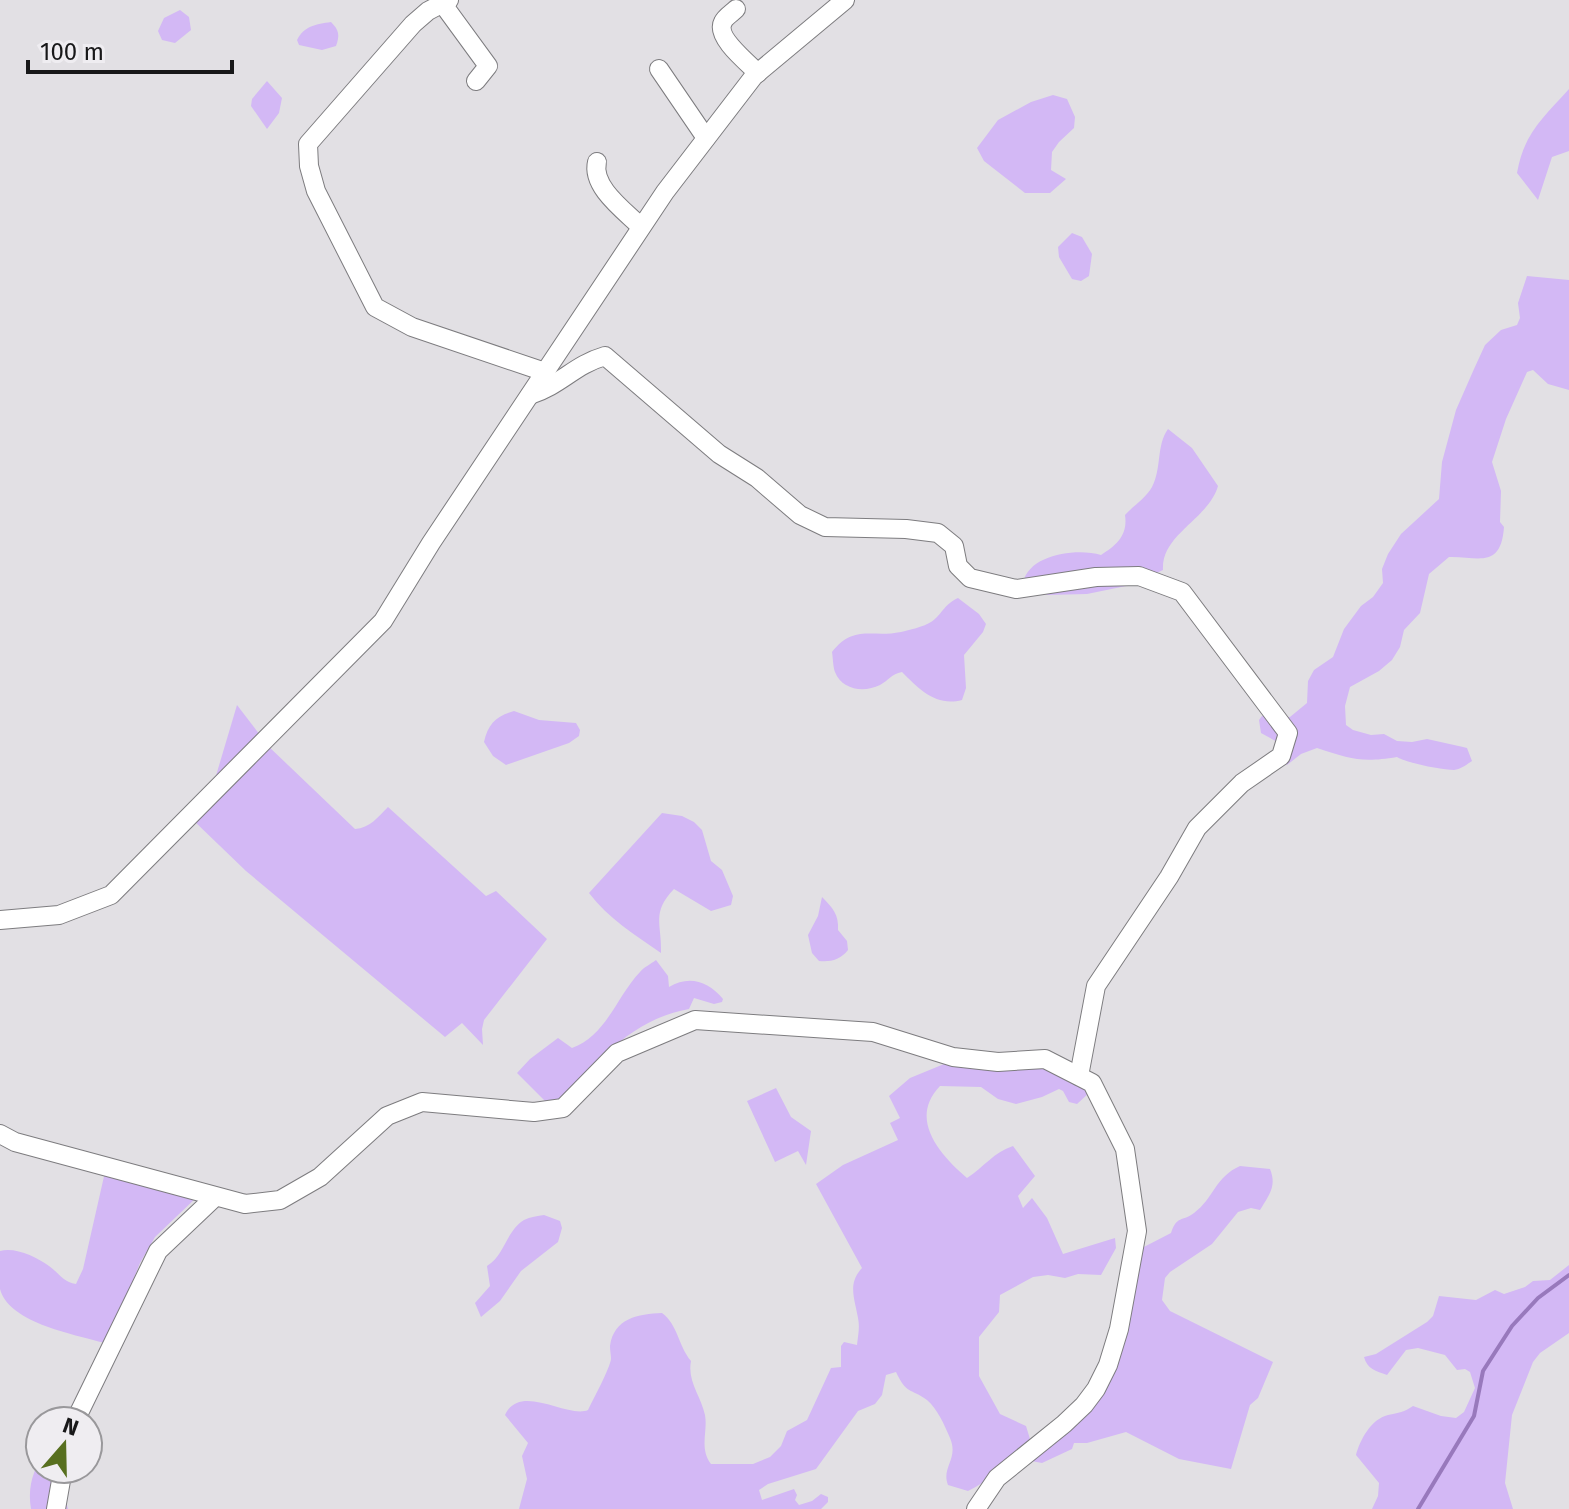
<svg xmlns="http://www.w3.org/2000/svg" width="1569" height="1509" font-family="'Fira Sans',sans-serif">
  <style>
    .green { fill: #d3b8f5 }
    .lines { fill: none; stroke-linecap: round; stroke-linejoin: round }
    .stream { stroke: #9879bc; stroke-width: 4 }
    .minor-casing { stroke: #7d7c7f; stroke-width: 20 }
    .minor { stroke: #fff; stroke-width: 18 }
  </style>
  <rect width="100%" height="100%" fill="#e2e0e4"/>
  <g class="green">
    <polygon points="180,10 189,17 191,30 175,43 162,40 158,31 164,18"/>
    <path d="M331,22C339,30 340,35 336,46L322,50L299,45L297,40C304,26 316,24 331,22Z"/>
    <polygon points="267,81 282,98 279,113 267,129 251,106 252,99"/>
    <path d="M1569,89V151L1552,157L1538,200L1517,173C1524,133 1543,118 1569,89Z"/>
    <polygon points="1053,95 1067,99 1075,117 1074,128 1059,142 1052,152 1051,170 1066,179 1050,193 1025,193 984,161 977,148 998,120 1031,102"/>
    <polygon points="1072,233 1082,237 1092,254 1089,276 1081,281 1072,279 1059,257 1058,247"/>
    <path d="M1527,276L1569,280V390L1548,384L1533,370L1527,372L1506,419L1492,462L1501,491L1500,522L1504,527C1501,570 1477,556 1449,557L1429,574L1420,613L1404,630L1400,647L1392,660L1379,671L1350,687L1345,706L1346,725L1353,730L1371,735L1384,734L1397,741L1412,742L1427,739L1463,747L1467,748L1472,761C1466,765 1461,769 1454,770C1442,770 1407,763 1397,757C1361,763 1351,759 1317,748L1301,754L1287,765L1281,759V744L1261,733L1259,720L1262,716L1290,717L1307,703L1308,681L1314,670L1333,657L1344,629L1361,606L1373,597L1383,583L1382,569L1388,554L1401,534L1439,499L1442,462L1456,410L1474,369L1485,345L1501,330L1517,325L1520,318L1518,303Z"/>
    <path d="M1168,429L1192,448L1218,486C1208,520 1161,534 1163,570L1131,585L1087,594L1048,595L1032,591L1023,583C1029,554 1077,548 1101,555C1117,545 1128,535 1125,515C1133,506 1146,498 1152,487C1162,468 1156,446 1168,429Z"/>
    <path d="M958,598L979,614L986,624L983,632L964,655L966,688L962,700C936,707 919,689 902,672C891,674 889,680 880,685C864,693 842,690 835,672C833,667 833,658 832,652C854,624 872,638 901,632C909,630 923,627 931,622C942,615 943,605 958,598Z"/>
    <polygon points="237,705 260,735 215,779"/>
    <path d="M514,711L539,720L576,723L580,730L579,736L569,743L506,765L493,756L484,742C488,724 496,716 514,711Z"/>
    <path d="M266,744L355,829C370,828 378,817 388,807L486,896L496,891L547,939L484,1020L482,1029L483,1045L462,1023L445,1037L246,871L193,820Z"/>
    <path d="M662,813L682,816L694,822L702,830L711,861L722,870L733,896L731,905L711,911L674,889C651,913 662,923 661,953C635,935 608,918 589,893Z"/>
    <path d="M822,897C833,908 839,915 838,930L847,941L848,950C840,960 831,962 819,961L812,953L808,935L818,916Z"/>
    <path d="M656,960L668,976L669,987C689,975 708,981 723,999L722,1002L714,1004L694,998L689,1009C632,1019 598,1061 559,1101L547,1103L517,1073L530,1059L558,1038L572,1048C606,1036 617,996 640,972C644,967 651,964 656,960Z"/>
    <path d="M949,1062L1043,1066L1087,1087L1089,1093L1077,1104L1069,1102L1063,1091L1059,1089L1042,1097L1016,1104L998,1099L981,1087L940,1086C908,1119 940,1155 967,1178C984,1167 994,1152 1013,1146L1035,1176L1018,1196L1023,1208L1032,1198L1047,1218L1063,1254L1115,1238L1116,1248L1101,1275L1078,1274L1065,1278L1048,1275L1033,1277L1000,1295L999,1312L979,1337V1376L1000,1414L1026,1426L1030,1439C1011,1458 993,1479 968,1491L948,1485C941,1467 959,1459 950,1438C945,1426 937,1408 927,1400C909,1387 907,1395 896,1372L886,1375L882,1395L875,1404L858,1411L816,1469L768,1484L759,1490L762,1500L794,1489L797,1495L795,1500L799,1505L812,1501L821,1494L828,1497V1502L821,1509H519L527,1479L522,1456L528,1443L505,1415C520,1382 568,1419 588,1410C593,1400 610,1368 611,1359C611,1355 610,1351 610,1346C614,1318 638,1314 662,1313C678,1325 678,1345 691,1361C687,1381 701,1396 705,1415C708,1432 699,1448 711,1464H753L770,1457L781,1446L787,1431L807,1420L831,1368L841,1367V1346L844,1342L857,1345C858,1336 860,1327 858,1318C855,1299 847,1284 862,1268L816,1184L843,1165L898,1140L890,1123L900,1118L889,1096L910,1078Z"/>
    <polygon points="776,1088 791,1117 811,1131 806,1165 798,1151 775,1162 747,1101"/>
    <path d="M1240,1166L1270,1169C1277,1186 1269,1195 1260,1210L1251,1208L1238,1212L1212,1244L1170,1272L1165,1278L1162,1300L1170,1311L1273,1362L1258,1398L1250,1405L1231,1469L1179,1459L1126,1432L1087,1443H1074L1072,1449L1042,1463L1026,1460L1084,1416L1140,1249L1171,1233C1177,1215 1182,1222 1194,1213C1214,1198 1215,1177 1240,1166Z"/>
    <path d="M105,1172L199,1195L155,1237L140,1263L108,1344C78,1335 9,1324 0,1289C0,1278 0,1262 0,1251C16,1247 36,1257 49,1266C59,1273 63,1282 76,1284L83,1269Z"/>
    <path d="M544,1215L560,1221L562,1228L558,1242L521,1271L500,1301L481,1317L475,1303L490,1286L487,1266C505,1255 506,1231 524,1220C530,1217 538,1216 544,1215Z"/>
    <path d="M1569,1265V1333L1540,1353L1533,1362L1512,1415L1505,1483L1513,1509H1372L1378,1496L1379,1483L1356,1455C1360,1440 1371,1419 1388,1415C1399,1413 1404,1412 1413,1406L1441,1416L1456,1418L1464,1412L1475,1388L1470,1372L1465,1369L1457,1370L1445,1355L1418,1348L1406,1350L1387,1375C1376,1371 1367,1369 1364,1357L1376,1354L1427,1322L1433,1316L1439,1296L1476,1300L1495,1290L1504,1294L1525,1287L1533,1281L1550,1280Z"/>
    <path d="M40,1460V1469H74C70,1481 63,1496 68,1509H31C28,1491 31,1476 40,1460Z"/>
  </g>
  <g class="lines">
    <polyline class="stream" points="1418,1509 1474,1416 1483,1371 1512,1326 1538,1298 1569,1275"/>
    <defs>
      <g id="minor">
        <polyline points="449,0 428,11 413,24 308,144 309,166 316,191 375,307 412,327 545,372"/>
        <polyline points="442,3 488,66 476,81"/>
        <path d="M736,9C732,13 725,17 723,22C715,37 748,63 758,73"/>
        <polyline points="659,69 706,138"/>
        <path d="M597,162C591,187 625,211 641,227"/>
        <path d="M530,395C561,385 574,365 605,356L719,454L757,478L800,515L825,527L906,529L938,533L954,546L958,566L970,578L1016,589L1096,577L1139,576L1182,592L1288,733L1281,756L1242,783L1197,828L1169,877L1096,986L1079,1076"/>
        <polyline points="0,920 59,915 111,895 383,621 431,543 665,192 754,76 845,0"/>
        <polyline points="0,1134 15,1142 245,1204 280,1200 320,1177 387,1116 422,1102 534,1112 563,1108 617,1053 695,1020 873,1032 953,1057 998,1062 1045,1059 1092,1083 1125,1149 1137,1231 1119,1329 1108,1365 1096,1389 1084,1405 1064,1424 997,1478 976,1509"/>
        <polyline points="75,1421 158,1251 215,1197"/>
        <polyline points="56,1509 63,1469"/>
      </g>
    </defs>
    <use href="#minor" class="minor-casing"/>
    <use href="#minor" class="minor"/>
  </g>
  <g transform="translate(64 1445) rotate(20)"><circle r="38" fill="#efedf1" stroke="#99989b" stroke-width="2"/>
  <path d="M0-6L14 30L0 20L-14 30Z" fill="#576f1f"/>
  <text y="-12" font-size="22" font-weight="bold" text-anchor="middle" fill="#181819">N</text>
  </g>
  <path d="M28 60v12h204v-12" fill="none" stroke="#181819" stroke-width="4"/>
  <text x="40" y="60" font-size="24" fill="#181819" stroke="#efedf1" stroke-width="6" paint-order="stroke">100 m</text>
</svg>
